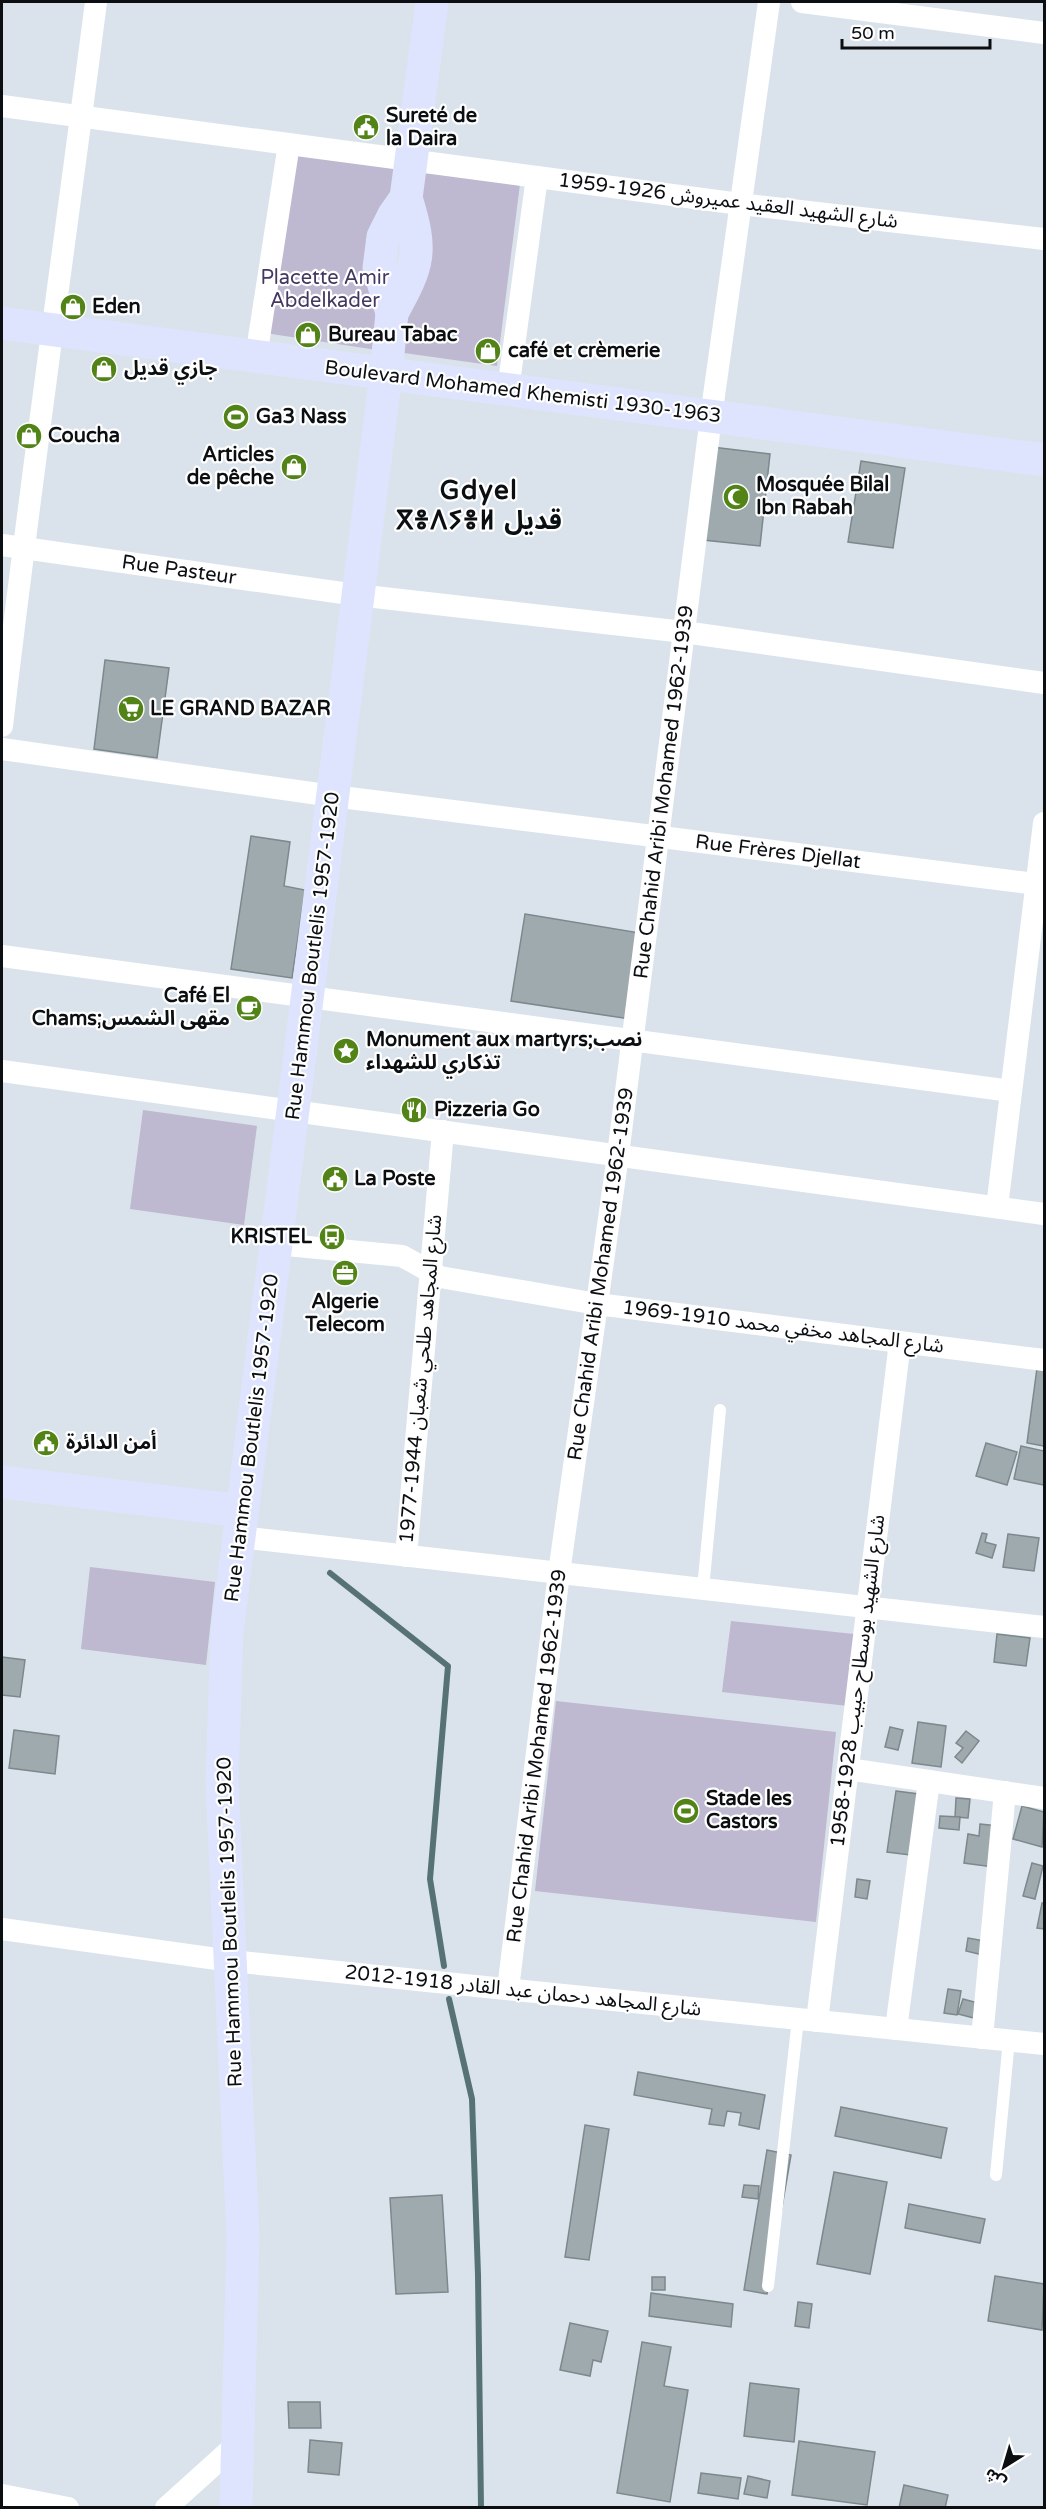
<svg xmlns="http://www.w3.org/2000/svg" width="1046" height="2509" font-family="'Varela Round','Noto Sans Arabic','Noto Sans Tifinagh',sans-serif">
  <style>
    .green { fill: #beb8d0 }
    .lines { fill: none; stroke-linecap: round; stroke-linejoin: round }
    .stream { stroke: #577275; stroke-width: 6 }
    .building { fill: #9faaaf; stroke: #7c888c; stroke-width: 1.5 }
    .service { stroke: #fff; stroke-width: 12 }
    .minor { stroke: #fff; stroke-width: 22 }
    .secondary { stroke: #dee4fe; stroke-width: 33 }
    .labels { text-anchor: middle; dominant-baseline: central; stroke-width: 4.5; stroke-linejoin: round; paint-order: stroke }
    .poi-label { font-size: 20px; font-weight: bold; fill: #0c0f12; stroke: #fff; text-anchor: start }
    .street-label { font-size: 20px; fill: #0c0f12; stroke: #fff }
    .park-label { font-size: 20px; fill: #443861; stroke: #fff }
    .district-label { font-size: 26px; font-weight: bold; letter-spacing: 1.5px; fill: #0c0f12; stroke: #fff }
  </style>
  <rect width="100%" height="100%" fill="#dae3eb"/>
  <g class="green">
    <polygon points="291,150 402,165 377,350 265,333"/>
    <polygon points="422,169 520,184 497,366 397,352"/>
    <polygon points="143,1110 257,1126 244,1225 130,1209"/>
    <polygon points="90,1567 215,1582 206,1665 81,1649"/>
    <polygon points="731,1621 854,1634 848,1706 722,1692"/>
    <polygon points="556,1701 836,1732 816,1922 535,1891"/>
  </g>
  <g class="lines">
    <g class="stream">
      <polyline points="330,1573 448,1666 430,1879 444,1966"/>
      <polyline points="449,1999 472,2099 478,2275 481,2508"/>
    </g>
  </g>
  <g class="building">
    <polygon points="712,447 770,454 760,546 703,540"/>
    <polygon points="861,461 905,468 893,548 848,542"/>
    <polygon points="105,660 169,668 157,758 94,749"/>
    <polygon points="251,836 290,842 284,886 305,890 292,978 231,969"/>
    <polygon points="525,914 640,933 630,1019 511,1001"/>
    <polygon points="1037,1368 1044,1369 1044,1446 1027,1443"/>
    <polygon points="986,1443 1017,1452 1007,1485 976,1476"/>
    <polygon points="1021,1446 1044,1451 1044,1485 1014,1479"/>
    <polygon points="982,1533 987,1534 985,1542 996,1545 992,1558 976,1553"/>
    <polygon points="1008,1534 1039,1538 1034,1571 1003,1567"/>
    <polygon points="997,1634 1030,1638 1026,1666 994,1662"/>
    <polygon points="2,1657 25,1660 20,1697 2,1695"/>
    <polygon points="918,1722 946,1726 941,1767 912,1763"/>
    <polygon points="890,1727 903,1730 898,1750 885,1747"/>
    <polygon points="14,1730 59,1736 55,1774 9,1768"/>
    <polygon points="966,1731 979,1741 962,1763 955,1757 963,1748 956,1743"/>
    <polygon points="896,1791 919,1794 910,1855 887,1852"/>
    <polygon points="956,1798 970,1799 968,1818 955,1817"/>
    <polygon points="1022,1806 1044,1812 1042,1847 1013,1839"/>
    <polygon points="940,1816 960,1817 959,1830 939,1828"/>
    <polygon points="980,1824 998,1826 993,1867 964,1863 968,1834 979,1836"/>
    <polygon points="1032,1863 1043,1866 1035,1899 1023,1896"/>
    <polygon points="857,1879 870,1881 867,1899 855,1897"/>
    <polygon points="1042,1903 1044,1903 1044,1929 1037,1928"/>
    <polygon points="968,1938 985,1941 983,1955 966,1951"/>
    <polygon points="948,1989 961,1991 957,2015 944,2013"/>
    <polygon points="963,1999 978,2003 974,2018 958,2014"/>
    <polygon points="638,2072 765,2095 759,2129 739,2125 741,2113 727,2111 724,2126 709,2124 712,2109 634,2095"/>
    <polygon points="841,2107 947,2128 941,2158 835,2136"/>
    <polygon points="585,2125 609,2129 589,2260 565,2257"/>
    <polygon points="767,2150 791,2155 767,2294 744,2290"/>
    <polygon points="834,2172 887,2182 870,2274 817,2264"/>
    <polygon points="744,2185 759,2186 758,2199 742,2197"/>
    <polygon points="442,2195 448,2292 396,2294 390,2198"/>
    <polygon points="909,2204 985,2219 980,2243 905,2228"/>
    <polygon points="995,2276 1044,2284 1042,2330 988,2321"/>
    <rect x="652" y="2277" width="13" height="13"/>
    <polygon points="651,2293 733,2304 731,2327 649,2316"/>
    <polygon points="798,2302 812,2304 809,2328 795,2326"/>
    <polygon points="570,2323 608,2331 601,2362 593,2360 590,2376 560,2370"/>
    <polygon points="642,2342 671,2347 664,2386 688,2390 670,2502 617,2493"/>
    <polygon points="750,2383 799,2389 794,2442 744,2436"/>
    <polygon points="288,2402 320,2402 321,2428 289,2428"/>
    <polygon points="310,2440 342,2443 339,2475 308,2472"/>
    <polygon points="799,2441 875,2452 867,2505 792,2495"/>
    <polygon points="701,2473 741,2478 738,2499 698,2493"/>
    <polygon points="748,2476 770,2481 767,2498 744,2494"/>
    <polygon points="904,2485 948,2495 945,2508 899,2508"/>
  </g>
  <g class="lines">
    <g class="service">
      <polyline points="703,1589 720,1410"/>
      <polyline points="996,2175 1009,2040"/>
      <polyline points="768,2286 798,2019"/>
    </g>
    <g class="minor">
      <polyline points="802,2 1044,33"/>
      <polyline points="2,106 740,204 1044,239"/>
      <polyline points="256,357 289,144"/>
      <polyline points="508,390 537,177"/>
      <polyline points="2,545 357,595 684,632 1044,683"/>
      <path d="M2,726C30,484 65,243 96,2"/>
      <polyline points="2,749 333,796 1044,885"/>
      <polyline points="2,956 1011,1091"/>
      <polyline points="2,1071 1044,1214"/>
      <polyline points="997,1207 1044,823"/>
      <polyline points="276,1244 402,1256 440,1277 597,1304 1044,1360"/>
      <polyline points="239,1537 1044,1627"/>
      <polyline points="406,1556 443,1131"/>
      <polyline points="848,1769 1044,1798"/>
      <polyline points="2,1929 231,1961 1044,2044"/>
      <polyline points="508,1989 559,1573 618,1155 711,417 769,2"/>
      <polyline points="817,2021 900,1342"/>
      <polyline points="896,2029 929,1781"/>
      <polyline points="982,2038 1005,1792"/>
      <polyline points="2,2495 68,2508"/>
      <polyline points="166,2508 238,2443"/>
    </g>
    <g class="secondary">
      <path d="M392,313C419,264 423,252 406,198L432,2"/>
      <polyline points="2,323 1044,460"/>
      <polyline points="2,1482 242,1511"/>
      <polyline points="236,2508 243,2237 222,1783 227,1632 386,374 392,313 379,268 383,237 394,215 406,198"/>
    </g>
  </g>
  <defs>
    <symbol id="civic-disc" viewBox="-11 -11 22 22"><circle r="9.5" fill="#518317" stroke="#fff"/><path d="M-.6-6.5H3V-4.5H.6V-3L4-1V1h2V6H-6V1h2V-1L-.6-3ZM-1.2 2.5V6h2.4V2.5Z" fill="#fff"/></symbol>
    <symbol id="shop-disc" viewBox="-11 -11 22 22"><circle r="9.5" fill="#518317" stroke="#fff"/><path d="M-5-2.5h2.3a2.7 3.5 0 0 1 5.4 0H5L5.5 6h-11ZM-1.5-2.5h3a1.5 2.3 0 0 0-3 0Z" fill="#fff"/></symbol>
    <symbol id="stadium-disc" viewBox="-11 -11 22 22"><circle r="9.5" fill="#518317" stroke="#fff"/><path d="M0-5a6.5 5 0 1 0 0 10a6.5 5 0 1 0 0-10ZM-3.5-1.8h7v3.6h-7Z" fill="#fff"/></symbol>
    <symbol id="mosque-disc" viewBox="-11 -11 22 22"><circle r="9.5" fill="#518317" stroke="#fff"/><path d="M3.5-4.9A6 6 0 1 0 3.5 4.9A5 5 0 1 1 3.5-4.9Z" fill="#fff"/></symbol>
    <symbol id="supermarket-disc" viewBox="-11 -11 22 22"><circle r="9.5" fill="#518317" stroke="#fff"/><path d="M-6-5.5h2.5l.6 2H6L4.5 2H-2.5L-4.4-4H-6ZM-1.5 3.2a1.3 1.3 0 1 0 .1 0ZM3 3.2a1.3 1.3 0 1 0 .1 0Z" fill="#fff"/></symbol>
    <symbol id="cafe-disc" viewBox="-11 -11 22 22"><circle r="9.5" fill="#518317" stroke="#fff"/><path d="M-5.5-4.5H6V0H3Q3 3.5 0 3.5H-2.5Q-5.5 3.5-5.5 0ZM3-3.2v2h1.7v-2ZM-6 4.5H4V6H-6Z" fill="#fff"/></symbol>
    <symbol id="sight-disc" viewBox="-11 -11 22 22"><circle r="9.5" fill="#518317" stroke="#fff"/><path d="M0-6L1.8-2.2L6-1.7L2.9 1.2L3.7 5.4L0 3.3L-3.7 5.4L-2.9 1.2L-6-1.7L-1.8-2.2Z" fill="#fff"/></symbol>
    <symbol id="restaurant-disc" viewBox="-11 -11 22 22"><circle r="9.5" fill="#518317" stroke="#fff"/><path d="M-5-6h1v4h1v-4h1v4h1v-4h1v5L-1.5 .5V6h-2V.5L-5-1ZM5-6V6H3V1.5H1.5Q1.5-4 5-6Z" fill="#fff"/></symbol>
    <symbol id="bus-disc" viewBox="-11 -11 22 22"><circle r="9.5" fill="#518317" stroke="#fff"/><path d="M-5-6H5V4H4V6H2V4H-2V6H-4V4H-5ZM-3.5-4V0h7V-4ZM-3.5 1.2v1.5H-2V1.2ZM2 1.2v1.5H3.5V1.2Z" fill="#fff"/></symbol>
    <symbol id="office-disc" viewBox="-11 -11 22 22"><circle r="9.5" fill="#518317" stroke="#fff"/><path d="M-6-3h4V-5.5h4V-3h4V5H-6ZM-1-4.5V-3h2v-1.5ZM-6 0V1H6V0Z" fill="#fff"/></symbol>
  </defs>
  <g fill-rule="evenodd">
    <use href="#civic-disc" x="351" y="112" width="30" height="30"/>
    <use href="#shop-disc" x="58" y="292" width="30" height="30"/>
    <use href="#shop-disc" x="293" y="320" width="30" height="30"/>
    <use href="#shop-disc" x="473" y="336" width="30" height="30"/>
    <use href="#shop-disc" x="89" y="354" width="30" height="30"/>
    <use href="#stadium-disc" x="221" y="402" width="30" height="30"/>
    <use href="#shop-disc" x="14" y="421" width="30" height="30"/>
    <use href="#shop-disc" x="279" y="452" width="30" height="30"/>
    <use href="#mosque-disc" x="721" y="482" width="30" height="30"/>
    <use href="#supermarket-disc" x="116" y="694" width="30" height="30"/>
    <use href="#cafe-disc" x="234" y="993" width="30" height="30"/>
    <use href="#sight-disc" x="331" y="1036" width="30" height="30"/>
    <use href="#restaurant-disc" x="399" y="1095" width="30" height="30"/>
    <use href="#civic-disc" x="320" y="1164" width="30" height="30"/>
    <use href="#bus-disc" x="317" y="1222" width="30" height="30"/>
    <use href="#office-disc" x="330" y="1258" width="30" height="30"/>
    <use href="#civic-disc" x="31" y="1428" width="30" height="30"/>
    <use href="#stadium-disc" x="671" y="1796" width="30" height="30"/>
  </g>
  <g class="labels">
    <g class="poi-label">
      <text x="386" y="116">Sureté de<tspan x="386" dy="23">la Daira</tspan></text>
      <text x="92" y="307">Eden</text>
      <text x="328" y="335">Bureau Tabac</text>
      <text x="508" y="351">café et crèmerie</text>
      <text x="124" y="369">جازي قديل</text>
      <text x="256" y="417">Ga3 Nass</text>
      <text x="48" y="436">Coucha</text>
      <text x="274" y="455" text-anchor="end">Articles<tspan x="274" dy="23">de pêche</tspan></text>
      <text x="756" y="485">Mosquée Bilal<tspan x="756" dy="23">Ibn Rabah</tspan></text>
      <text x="150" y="709">LE GRAND BAZAR</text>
      <text x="230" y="996" text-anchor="end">Café El<tspan x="230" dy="23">Chams;مقهى الشمس</tspan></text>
      <text x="366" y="1040">Monument aux martyrs;نصب<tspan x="366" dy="23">تذكاري للشهداء</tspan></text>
      <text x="434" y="1110">Pizzeria Go</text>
      <text x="354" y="1179">La Poste</text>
      <text x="312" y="1237" text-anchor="end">KRISTEL</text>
      <text x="345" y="1302" text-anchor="middle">Algerie<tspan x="345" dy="23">Telecom</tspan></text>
      <text x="66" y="1443">أمن الدائرة</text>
      <text x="706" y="1799">Stade les<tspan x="706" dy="23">Castors</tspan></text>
    </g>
    <g class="street-label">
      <text transform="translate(728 201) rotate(7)">شارع الشهيد العقيد عميروش 1926-1959</text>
      <text transform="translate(523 392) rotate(7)">Boulevard Mohamed Khemisti 1930-1963</text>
      <text transform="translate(179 570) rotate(8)">Rue Pasteur</text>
      <text transform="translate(664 792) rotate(-83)">Rue Chahid Aribi Mohamed 1962-1939</text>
      <text transform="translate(778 852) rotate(7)">Rue Frères Djellat</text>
      <text transform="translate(313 956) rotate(-83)">Rue Hammou Boutlelis 1957-1920</text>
      <text transform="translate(601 1274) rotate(-82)">Rue Chahid Aribi Mohamed 1962-1939</text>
      <text transform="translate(783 1327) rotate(7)">شارع المجاهد مخفي محمد 1910-1969</text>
      <text transform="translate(421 1379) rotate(-85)">شارع المجاهد طلحي شعبان 1944-1977</text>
      <text transform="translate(252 1438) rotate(-83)">Rue Hammou Boutlelis 1957-1920</text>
      <text transform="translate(858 1681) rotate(-83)">شارع الشهيد بوسطاح حبيب 1928-1958</text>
      <text transform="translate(537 1756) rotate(-83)">Rue Chahid Aribi Mohamed 1962-1939</text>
      <text transform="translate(230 1922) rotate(-92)">Rue Hammou Boutlelis 1957-1920</text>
      <text transform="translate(523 1991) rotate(6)">شارع المجاهد دحمان عبد القادر 1918-2012</text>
    </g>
    <g class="park-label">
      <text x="325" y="278">Placette Amir<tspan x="325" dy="23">Abdelkader</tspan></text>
    </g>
    <g class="district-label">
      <text x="479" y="490">Gdyel<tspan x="479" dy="30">ⴳⴻⴷⵢⴻⵍ قديل</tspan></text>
    </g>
  </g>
  <rect width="1046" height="2509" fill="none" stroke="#0c0f12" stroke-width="6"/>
  <g transform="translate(1004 2467) rotate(217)" stroke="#ffffff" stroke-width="4.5" paint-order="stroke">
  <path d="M0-4.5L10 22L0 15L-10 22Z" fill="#0c0f12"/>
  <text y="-9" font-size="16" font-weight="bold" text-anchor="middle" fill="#0c0f12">ش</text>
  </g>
  <path d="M842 39v9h148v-9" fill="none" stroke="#0c0f12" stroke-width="3"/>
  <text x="851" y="39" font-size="18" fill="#0c0f12" stroke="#ffffff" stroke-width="4.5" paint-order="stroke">50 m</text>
</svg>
